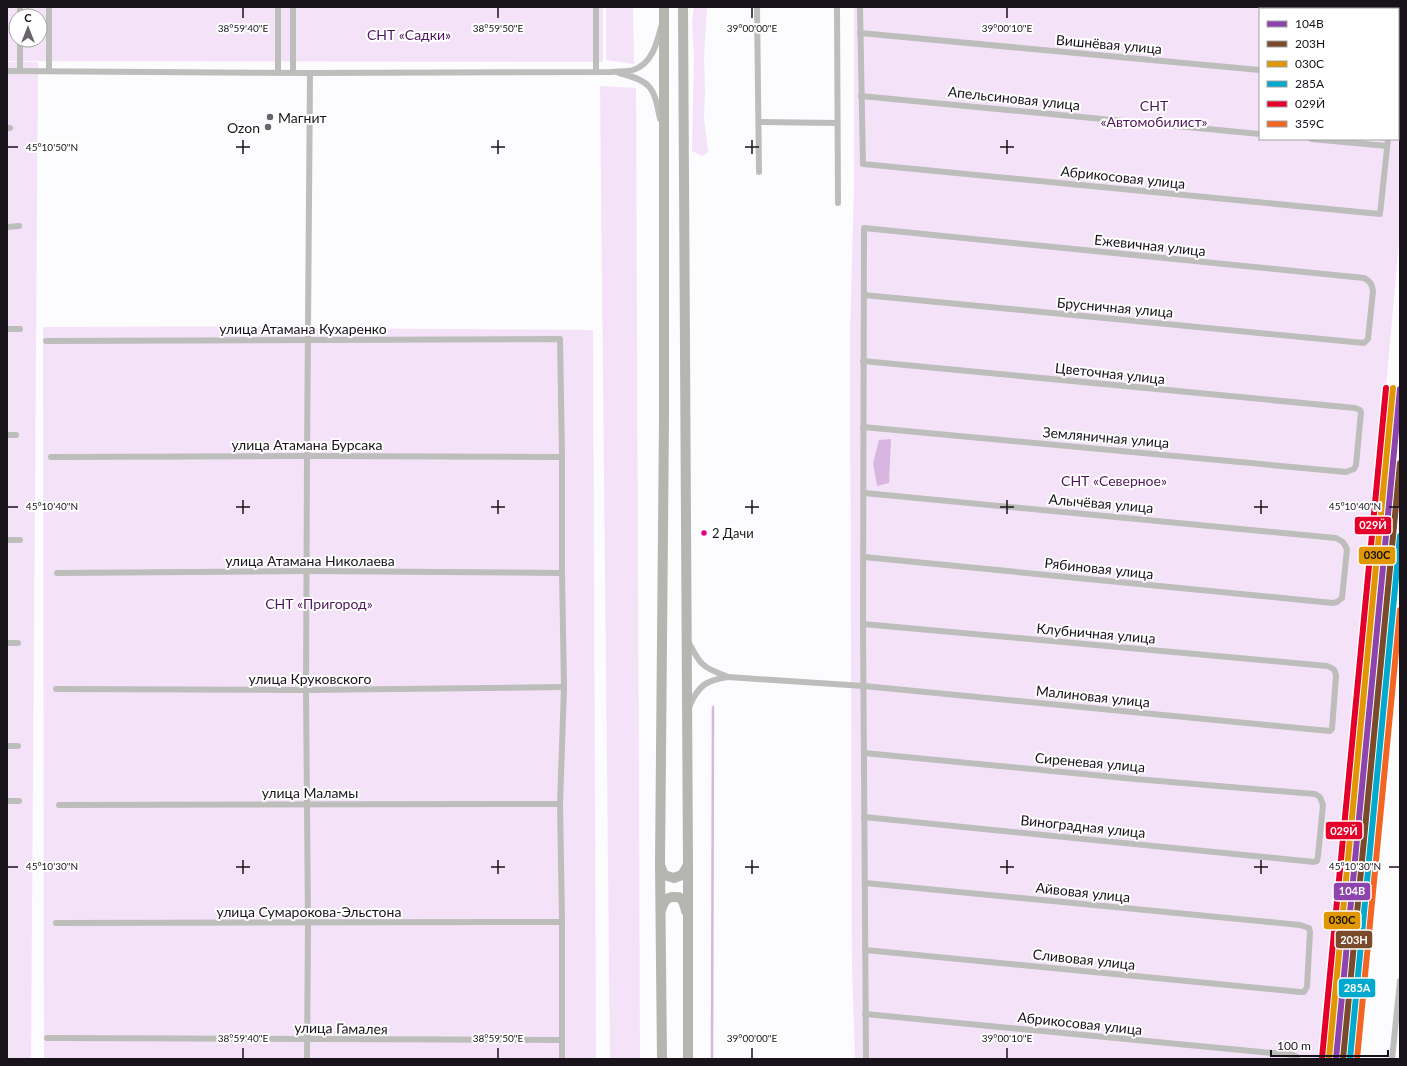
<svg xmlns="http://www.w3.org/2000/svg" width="1407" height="1066" font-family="Lato,sans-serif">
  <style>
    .green { fill: #f4e3f8; fill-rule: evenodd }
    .water { fill: #d8b6e0 }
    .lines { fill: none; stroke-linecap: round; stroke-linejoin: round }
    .stream { stroke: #d8b6e0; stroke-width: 2.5 }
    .minor { stroke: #bdbdbb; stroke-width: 6 }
    .primary { stroke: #b5b5b2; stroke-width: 10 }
    .rail-1-casing { stroke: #fff; stroke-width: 9 }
    .rail-2-casing { stroke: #fff; stroke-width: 9 }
    .rail-3-casing { stroke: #fff; stroke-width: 9 }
    .rail-4-casing { stroke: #fff; stroke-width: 9 }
    .rail-5-casing { stroke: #fff; stroke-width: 9 }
    .rail-6-casing { stroke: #fff; stroke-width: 9 }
    .rail-1 { stroke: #8e44ad; stroke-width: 6 }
    .rail-2 { stroke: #7a4b2a; stroke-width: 6 }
    .rail-3 { stroke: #e19703; stroke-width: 6 }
    .rail-4 { stroke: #00a9ce; stroke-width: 6 }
    .rail-5 { stroke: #e4002b; stroke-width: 6 }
    .rail-6 { stroke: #f26522; stroke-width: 6 }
    .ticks { fill: none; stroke: #18131a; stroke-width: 1.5 }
    .poi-dot { fill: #686469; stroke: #fff; stroke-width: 1.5 }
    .bus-dot { fill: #e5007d; stroke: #fff; stroke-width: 1.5 }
    .labels { text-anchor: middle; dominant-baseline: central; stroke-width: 4; stroke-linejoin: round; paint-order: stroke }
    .bus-label { font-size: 13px; fill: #18131a; stroke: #fff; text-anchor: start }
    .park-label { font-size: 14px; fill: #50155d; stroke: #fff }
    .street-label { font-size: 14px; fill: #18131a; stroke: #fff }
    .poi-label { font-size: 14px; fill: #18131a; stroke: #fff; text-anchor: start }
    .ticks-label { font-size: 10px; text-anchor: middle; fill: #18131a; stroke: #fff; stroke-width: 4; stroke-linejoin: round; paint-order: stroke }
    .line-badge { stroke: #fff; stroke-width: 1.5 }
    .badge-label { font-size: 11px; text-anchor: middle; font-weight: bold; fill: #fff }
    .pale-badge-label { font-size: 11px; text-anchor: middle; font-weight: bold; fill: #111 }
  </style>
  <rect width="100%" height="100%" fill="#fcfbfd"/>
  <g class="green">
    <path d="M7,7H603V62L7,61ZM16,16H40V40H16Z"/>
    <polygon points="606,7 633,7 634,64 606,60"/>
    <polygon points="694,7 707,7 704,57 705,90 704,119 708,152 702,156 692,151 694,55 692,22"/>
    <path d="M854,7H1400V230L1326,1059H855L852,966L850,335L854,187ZM1260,9H1398V139H1260Z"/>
    <polygon points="7,62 38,62 31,1059 7,1059"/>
    <polygon points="600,86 636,88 640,1059 610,1059"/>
    <polygon points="304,326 309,328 593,330 596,1059 44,1059 43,327"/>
  </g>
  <polygon class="water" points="891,439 889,483 877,486 873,463 879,440"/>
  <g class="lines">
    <polyline class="stream" points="712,1059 713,707"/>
    <g class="minor">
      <polyline points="49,7 49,71"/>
      <polyline points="278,7 278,72"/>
      <polyline points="293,7 293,72"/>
      <polyline points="757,7 759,172"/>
      <polyline points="837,7 838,203"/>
      <polyline points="860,7 863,164 1380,214 1388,139"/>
      <polyline points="1284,7 1306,9"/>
      <polyline points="20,16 20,7"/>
      <polyline points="1398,20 1399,7"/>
      <polyline points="860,33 1260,70"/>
      <path d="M7,71L310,73L611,72C618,71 627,72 633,70C652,64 657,43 661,27"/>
      <polyline points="20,71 20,40"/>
      <polyline points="596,72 596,7"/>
      <path d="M619,73C652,81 654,88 660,119"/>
      <polyline points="861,96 1260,134"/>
      <polyline points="759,122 837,123"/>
      <polyline points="7,128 10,128"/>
      <polyline points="1311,139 1387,146"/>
      <polyline points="7,227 19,226"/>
      <path d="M864,295L1364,343L1368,339L1373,291C1372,284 1370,281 1364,278L864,228L863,624L866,1059"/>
      <polyline points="7,329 20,329"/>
      <polyline points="46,341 560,339 562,457 562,573 564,687 560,804 562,922 562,1059"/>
      <polyline points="863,361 1355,408 1360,410 1361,412 1356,465 1354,469 1346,472 863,427"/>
      <polyline points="7,435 16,435"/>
      <polyline points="51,457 307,456 562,457"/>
      <polyline points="7,540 20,540"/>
      <polyline points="864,557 1333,603 1337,602 1342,598 1347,549 1343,542 1336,538 864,493"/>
      <polyline points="57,573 308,571 562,573"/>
      <path d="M688,641C700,664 701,667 726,676"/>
      <polyline points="7,643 18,643"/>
      <polyline points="56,689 306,690 564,687"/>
      <path d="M689,707C698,686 706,680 728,677L864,686L1319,730L1330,731L1332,729L1336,676C1335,669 1333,668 1327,666L863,624"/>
      <polyline points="7,746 18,746"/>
      <polyline points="864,753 1135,779 1315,794 1320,797 1323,805 1318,856 1317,861 1314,862 864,817"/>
      <polyline points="7,801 19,801"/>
      <polyline points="59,805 560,804"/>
      <polyline points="865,883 1300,925 1309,928 1310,932 1307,987 1304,992 1300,992 865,950"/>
      <polyline points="56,923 562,922"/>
      <polyline points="865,1014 1293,1055 1297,1057 1297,1059"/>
      <polyline points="47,1038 562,1040"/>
      <polyline points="307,1059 308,923 306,690 307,456 310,73"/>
      <polyline points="1392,1059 1400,981"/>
    </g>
    <g class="primary">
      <polyline points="683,7 688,865 688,1059"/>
      <polyline points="660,865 664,875 674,878 682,875 688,865"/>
      <path d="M661,910C664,902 666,896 676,897C679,897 679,897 681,899C684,902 685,907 686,911"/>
      <polyline points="662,1059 660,864 664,419 664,7"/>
    </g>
    <defs>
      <polyline id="rail-1" points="1336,1059 1400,389"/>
      <polyline id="rail-2" points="1343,1059 1400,463"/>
      <polyline id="rail-3" points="1329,1058 1393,388"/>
      <polyline id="rail-4" points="1350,1059 1400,536"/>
      <polyline id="rail-5" points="1322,1058 1386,388"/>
      <polyline id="rail-6" points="1357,1059 1400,610"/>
    </defs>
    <use href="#rail-1" class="rail-1-casing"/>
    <use href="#rail-2" class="rail-2-casing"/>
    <use href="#rail-3" class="rail-3-casing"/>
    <use href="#rail-4" class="rail-4-casing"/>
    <use href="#rail-5" class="rail-5-casing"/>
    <use href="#rail-6" class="rail-6-casing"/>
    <use href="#rail-1" class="rail-1"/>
    <use href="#rail-2" class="rail-2"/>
    <use href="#rail-3" class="rail-3"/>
    <use href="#rail-4" class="rail-4"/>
    <use href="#rail-5" class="rail-5"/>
    <use href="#rail-6" class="rail-6"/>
  </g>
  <path class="ticks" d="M243,8V18M498,8V18M752,8V18M1007,8V18M243,140V154M498,140V154M752,140V154M1007,140V154M8,147H18M236,147H250M491,147H505M745,147H759M1000,147H1014M243,500V514M498,500V514M752,500V514M1007,500V514M1261,500V514M8,507H18M236,507H250M491,507H505M745,507H759M1000,507H1014M1254,507H1268M1389,507H1399M243,860V874M498,860V874M752,860V874M1007,860V874M1261,860V874M8,867H18M236,867H250M491,867H505M745,867H759M1000,867H1014M1254,867H1268M1389,867H1399M243,1048V1058M498,1048V1058M752,1048V1058M1007,1048V1058"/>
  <g class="poi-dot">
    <circle cx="270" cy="117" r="4"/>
    <circle cx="268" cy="127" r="4"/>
  </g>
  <circle class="bus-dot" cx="704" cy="533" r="3.5"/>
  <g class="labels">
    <g class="bus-label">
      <text x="712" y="533">2 Дачи</text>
    </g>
    <g class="park-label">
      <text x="409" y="34">СНТ «Садки»</text>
      <text x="1154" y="105">СНТ<tspan x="1154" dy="16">«Автомобилист»</tspan></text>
      <text x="1114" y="480">СНТ «Северное»</text>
      <text x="319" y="603">СНТ «Пригород»</text>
    </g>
    <g class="street-label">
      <text transform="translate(1109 44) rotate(5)">Вишнёвая улица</text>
      <text transform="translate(1014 98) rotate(6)">Апельсиновая улица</text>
      <text transform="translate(1123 177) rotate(6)">Абрикосовая улица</text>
      <text transform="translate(1150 245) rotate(6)">Ежевичная улица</text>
      <text transform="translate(1115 307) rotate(5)">Брусничная улица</text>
      <text x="303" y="328">улица Атамана Кухаренко</text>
      <text transform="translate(1110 373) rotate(6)">Цветочная улица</text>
      <text transform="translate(1106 437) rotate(5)">Земляничная улица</text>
      <text x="307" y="444">улица Атамана Бурсака</text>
      <text transform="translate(1101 503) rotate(5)">Алычёвая улица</text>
      <text x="310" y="560">улица Атамана Николаева</text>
      <text transform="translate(1099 568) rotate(6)">Рябиновая улица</text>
      <text transform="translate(1096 633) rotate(5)">Клубничная улица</text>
      <text x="310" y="678">улица Круковского</text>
      <text transform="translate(1093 696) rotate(6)">Малиновая улица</text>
      <text transform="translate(1090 762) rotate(5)">Сиреневая улица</text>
      <text x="310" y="792">улица Маламы</text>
      <text transform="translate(1083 826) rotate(6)">Виноградная улица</text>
      <text transform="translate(1083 892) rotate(6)">Айвовая улица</text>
      <text x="309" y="911">улица Сумарокова-Эльстона</text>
      <text transform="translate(1084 959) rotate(6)">Сливовая улица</text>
      <text transform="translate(1080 1023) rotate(6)">Абрикосовая улица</text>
      <text transform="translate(341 1028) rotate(1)">улица Гамалея</text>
    </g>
    <g class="poi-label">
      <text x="278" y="117">Магнит</text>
      <text x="260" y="127" text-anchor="end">Ozon</text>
    </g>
  </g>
  <g class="ticks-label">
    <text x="243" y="32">38°59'40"E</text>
    <text x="498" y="32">38°59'50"E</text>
    <text x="752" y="32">39°00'00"E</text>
    <text x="1007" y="32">39°00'10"E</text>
    <text x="52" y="151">45°10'50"N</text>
    <text x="52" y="510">45°10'40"N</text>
    <text x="1355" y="510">45°10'40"N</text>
    <text x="52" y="870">45°10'30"N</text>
    <text x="1355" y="870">45°10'30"N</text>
    <text x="243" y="1042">38°59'40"E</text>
    <text x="498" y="1042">38°59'50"E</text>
    <text x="752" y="1042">39°00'00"E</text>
    <text x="1007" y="1042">39°00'10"E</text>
  </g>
  <g class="line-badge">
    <rect x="1354" y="516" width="38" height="19" rx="4" fill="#e4002b"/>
    <rect x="1358" y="546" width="38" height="19" rx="4" fill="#e19703"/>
    <rect x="1325" y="821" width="38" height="19" rx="4" fill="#e4002b"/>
    <rect x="1333" y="882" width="38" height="19" rx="4" fill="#8e44ad"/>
    <rect x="1323" y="911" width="38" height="19" rx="4" fill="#e19703"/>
    <rect x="1335" y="930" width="38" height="19" rx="4" fill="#7a4b2a"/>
    <rect x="1338" y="978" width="38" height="20" rx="4" fill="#00a9ce"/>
  </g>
  <g class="badge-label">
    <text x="1373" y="529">029Й</text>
    <text x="1344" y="835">029Й</text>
    <text x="1352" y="895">104В</text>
    <text x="1354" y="944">203Н</text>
    <text x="1357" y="992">285А</text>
  </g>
  <g class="pale-badge-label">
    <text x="1377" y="559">030C</text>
    <text x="1342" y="924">030C</text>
  </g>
  <rect width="1407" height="1066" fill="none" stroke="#18131a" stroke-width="16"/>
  <rect x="1259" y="8" width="140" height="132" fill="#ffffff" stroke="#a3a1a3"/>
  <rect x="1267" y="21" width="20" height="6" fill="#8e44ad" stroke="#a3a1a3"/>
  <text x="1295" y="28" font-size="12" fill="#18131a">104В</text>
  <rect x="1267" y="41" width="20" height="6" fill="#7a4b2a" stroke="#a3a1a3"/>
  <text x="1295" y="48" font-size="12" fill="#18131a">203Н</text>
  <rect x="1267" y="61" width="20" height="6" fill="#e19703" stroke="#a3a1a3"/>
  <text x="1295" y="68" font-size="12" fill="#18131a">030C</text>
  <rect x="1267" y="81" width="20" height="6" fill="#00a9ce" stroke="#a3a1a3"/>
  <text x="1295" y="88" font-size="12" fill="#18131a">285А</text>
  <rect x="1267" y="101" width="20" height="6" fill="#e4002b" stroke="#a3a1a3"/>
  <text x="1295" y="108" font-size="12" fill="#18131a">029Й</text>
  <rect x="1267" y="121" width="20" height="6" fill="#f26522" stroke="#a3a1a3"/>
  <text x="1295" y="128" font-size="12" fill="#18131a">359С</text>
  <g transform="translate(28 28)"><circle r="19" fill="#ffffff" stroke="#a3a1a3"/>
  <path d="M0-3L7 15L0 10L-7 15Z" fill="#686469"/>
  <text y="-6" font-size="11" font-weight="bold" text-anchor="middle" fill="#18131a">С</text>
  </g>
  <path d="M1271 1050v6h117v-6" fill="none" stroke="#18131a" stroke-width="2"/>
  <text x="1277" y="1050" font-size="12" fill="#18131a" stroke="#ffffff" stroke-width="3" paint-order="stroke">100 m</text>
</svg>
